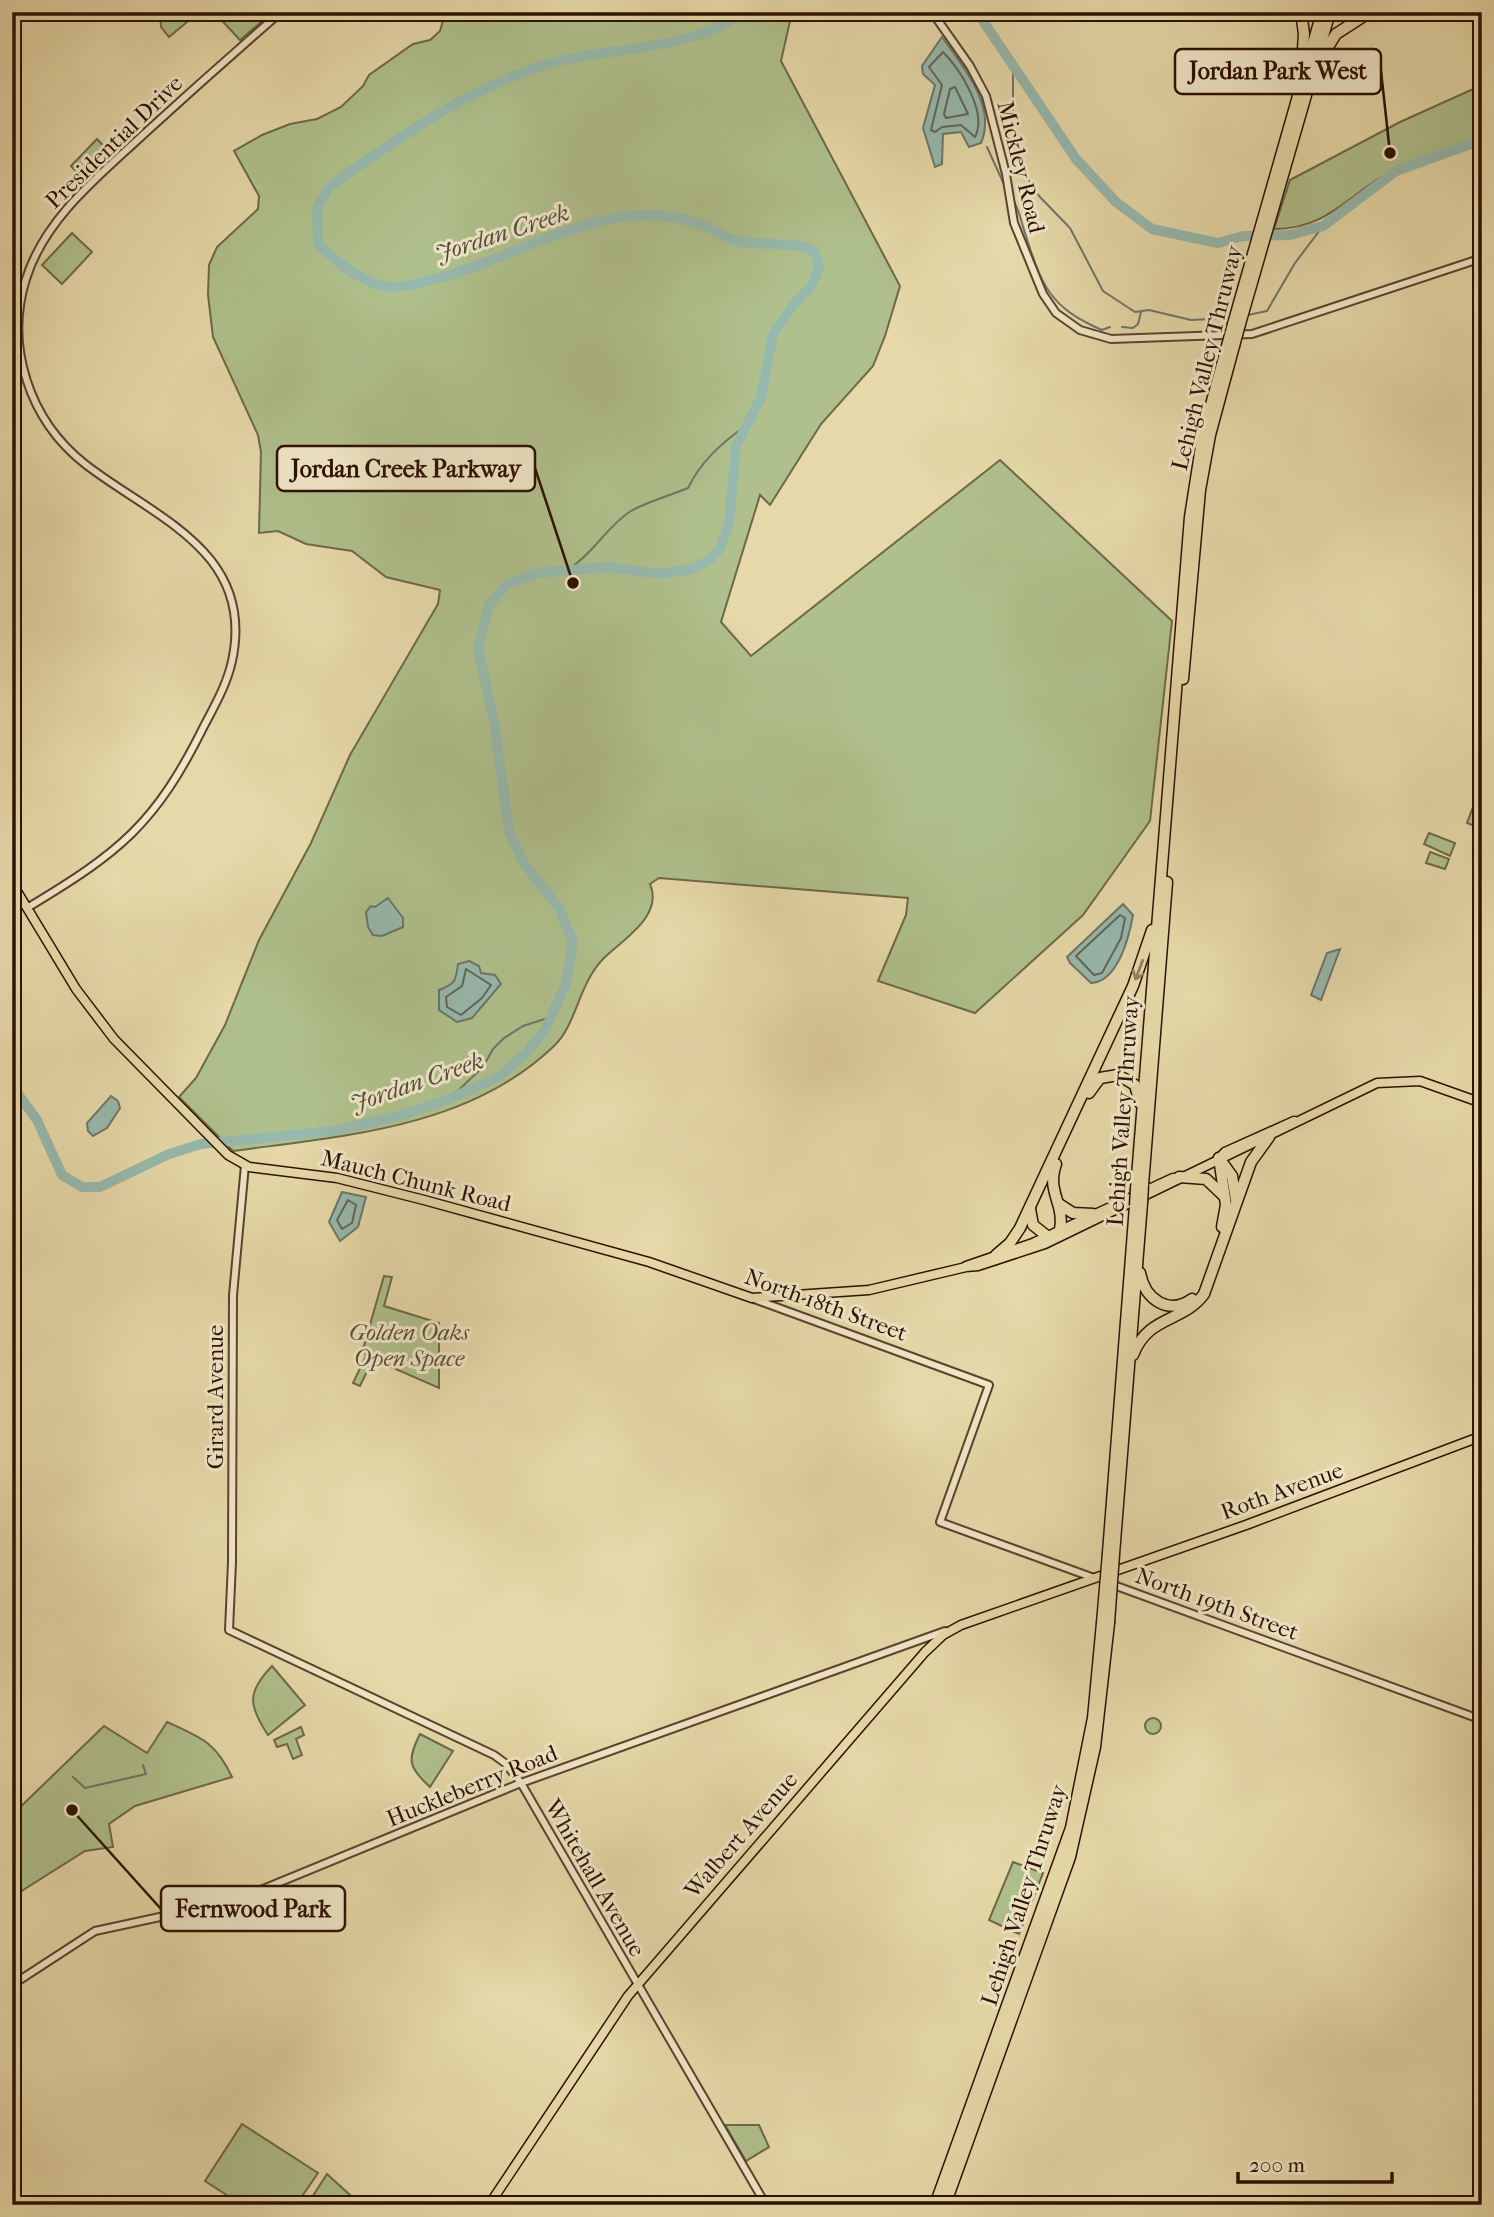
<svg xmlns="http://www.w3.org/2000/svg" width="1494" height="2217" font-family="'IM FELL French Canon',serif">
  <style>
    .green { fill: #afc08c; stroke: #6e6848; stroke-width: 2 }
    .water { fill: #97b9ad; stroke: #6d7569; stroke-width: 2 }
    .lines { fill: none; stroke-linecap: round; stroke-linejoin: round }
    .shore { stroke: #626458; stroke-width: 2 }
    .stream { stroke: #6d7569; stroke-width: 2 }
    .river { stroke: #97b9ad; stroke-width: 10 }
    .minor-casing { stroke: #5b422d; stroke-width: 10 }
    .major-casing { stroke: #2d1004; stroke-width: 11 }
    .highway-casing { stroke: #2d1004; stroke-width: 13 }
    .minor { stroke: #efe6c6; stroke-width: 6 }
    .major { stroke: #e6d8a8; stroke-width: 8 }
    .highway { stroke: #e6d8a8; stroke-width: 10 }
    .highway-bridge-casing { stroke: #2d1004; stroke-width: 13; stroke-linecap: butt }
    .highway-bridge { stroke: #e6d8a8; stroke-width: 10 }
    .oneway { stroke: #937e5e }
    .labels { text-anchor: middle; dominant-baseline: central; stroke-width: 6; stroke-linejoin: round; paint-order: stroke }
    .street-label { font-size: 23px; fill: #2d1004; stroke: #efe6c6 }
    .park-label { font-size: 23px; font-style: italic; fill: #5a4e34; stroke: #efe6c6 }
    .water-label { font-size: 24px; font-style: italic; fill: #524b3f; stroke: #efe6c6 }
    .leader { fill: none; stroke: #2d1004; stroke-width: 2.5 }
    .callout-dot { fill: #2d1004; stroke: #efe6c6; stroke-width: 2.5 }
    .callout { fill: #efe6c6; stroke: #2d1004; stroke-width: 2.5 }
    .callout-label { font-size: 24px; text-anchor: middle; font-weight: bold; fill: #2d1004 }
  </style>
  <rect width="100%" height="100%" fill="#e6d8a8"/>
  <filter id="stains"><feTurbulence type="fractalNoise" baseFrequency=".00286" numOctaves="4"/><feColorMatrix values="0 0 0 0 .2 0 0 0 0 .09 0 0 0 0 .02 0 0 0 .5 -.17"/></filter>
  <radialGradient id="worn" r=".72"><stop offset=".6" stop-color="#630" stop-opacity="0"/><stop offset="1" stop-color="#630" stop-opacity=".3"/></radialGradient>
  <g class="green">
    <polygon points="160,12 199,12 169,37 161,27"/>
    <polygon points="214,12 273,12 240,40"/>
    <path d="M453,12L507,17L624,12H792L781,61L900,286L885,336L873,366L821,424L770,505L760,495L721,622L751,656L1000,460L1172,621L1150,821L1083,915L975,1013L878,981L906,915L908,898L659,878L650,884C664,916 622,940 603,959C578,985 577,1024 554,1046C469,1128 344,1136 233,1151L179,1097L196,1078L225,1025L259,940L311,843L350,755L438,604L440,590L386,577L352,551L306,544L278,531L259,533L261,452L258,435L213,337L208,295L209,265L217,247L258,209L259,196L234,151L262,135L290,124L317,119L341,107L363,86L369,75L413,44L430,40L440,31L444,17Z"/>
    <path d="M1482,85V136C1455,151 1424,155 1396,169C1350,191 1331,229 1274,229L1290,180L1400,122Z"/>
    <polygon points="97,139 113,156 85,181 71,166"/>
    <polygon points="72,233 92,252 62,284 42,265"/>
    <polygon points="1476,799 1482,801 1482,829 1467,823"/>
    <polygon points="1429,833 1455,843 1450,856 1424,844"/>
    <polygon points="1430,852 1449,859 1445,869 1426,863"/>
    <polygon points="384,1276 392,1277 384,1306 439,1323 439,1388 373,1359 360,1386 353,1383 366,1356 363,1349"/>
    <path d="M272,1666L305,1705L268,1735C248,1705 247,1692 272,1666Z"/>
    <circle cx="1153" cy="1726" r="8"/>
    <path d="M167,1722C200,1737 216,1742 232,1777L135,1806L109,1824L113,1847L85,1851L12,1897V1815L104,1726L147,1753Z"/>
    <polygon points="301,1727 304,1735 296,1739 302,1755 293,1759 287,1744 277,1747 274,1740"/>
    <path d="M420,1734L453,1751L430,1787C408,1767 407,1760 420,1734Z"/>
    <polygon points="1013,1862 1043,1873 1019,1934 989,1920"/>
    <polygon points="242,2124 318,2173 296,2205 242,2205 205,2181"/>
    <polygon points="725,2125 759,2125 769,2147 746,2161"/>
    <polygon points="327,2174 361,2205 307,2205"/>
  </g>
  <g class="water">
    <path d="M942,37C963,66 997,106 981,143L969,147L961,132L943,134L942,164L935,167L923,128L935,85L923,74L922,66Z"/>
    <polygon points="388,898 403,918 403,927 382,936 373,935 368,927 366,912 371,906 375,907"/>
    <path d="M1123,904L1133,915C1129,937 1118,982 1091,983L1070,963L1067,957Z"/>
    <polygon points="1340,949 1321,1000 1311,995 1327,953"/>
    <path d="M469,961L479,966L481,973L495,975L501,984L472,1018L457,1022L439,1010V990C455,984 456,981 458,964Z"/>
    <polygon points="111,1096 118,1101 120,1108 107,1128 93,1136 88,1131 87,1123"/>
    <polygon points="342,1192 366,1197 358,1227 340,1241 329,1222"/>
  </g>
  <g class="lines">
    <g class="shore">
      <path d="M943,52C960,69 988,113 975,137L961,125L942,127L935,132L931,130L942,85L929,67Z"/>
      <polygon points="955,87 968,114 946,118 944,114 950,89"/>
      <polygon points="1120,915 1125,918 1121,938 1102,973 1094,975 1076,956"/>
      <polygon points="466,969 491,985 482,998 461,1015 447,1007 446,997 462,986"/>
      <polygon points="348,1200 356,1205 352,1223 342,1229 337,1220"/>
    </g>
    <g class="stream">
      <polyline points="1013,65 1013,131 1019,165 1039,196 1070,228 1103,291 1135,312 1149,310 1191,320 1229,318"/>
      <polyline points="987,147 1007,191"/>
      <path d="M1012,198C1019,208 1021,222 1025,233C1042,286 1049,307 1102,330L1110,327"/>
      <polyline points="1248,315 1267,311 1295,263 1323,226"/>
      <polyline points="1122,327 1133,328 1138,324 1141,312"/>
      <path d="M570,568C594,553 607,526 631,511C649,501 669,496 688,488C701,461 721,444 745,426"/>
      <polyline points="449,1099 483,1067 493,1049 504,1038 523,1026 551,1017"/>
      <polyline points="73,1777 85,1788 146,1774 143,1765"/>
    </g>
    <g class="river">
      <polyline points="977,12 1076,159 1116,202 1152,229 1218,243 1243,236 1290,235 1323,226 1396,171 1482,140"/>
      <path d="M12,1086L37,1120L62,1175L82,1187H100L169,1154L201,1144L333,1131L399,1116L449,1099L500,1076L527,1052L545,1030L566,984L573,941L559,908L523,862L509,832L495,727L478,649L489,605L506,585L537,573L605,567L662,574L690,569L709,561L720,548L729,524L736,446L761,398L773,334L794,304L811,287L819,267L815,252C790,239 765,247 738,241C726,239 715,230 704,226C690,220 667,215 652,215C582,212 505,262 438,278C423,282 405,288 390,287C362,284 338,262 318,244L317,208L330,186C394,141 463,92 538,67C601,46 691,53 743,12"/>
    </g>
    <defs>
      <g id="minor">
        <polyline points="932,12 970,66 986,96 1006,174 1014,223 1043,294 1056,313 1080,330 1111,339 1252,334 1482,258"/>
        <path d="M27,908C120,852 155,825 204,726C215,705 227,684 232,661C256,551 153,517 85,464C29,420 5,346 26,279C45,218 99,176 144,134C189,93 235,52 281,12"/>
        <polyline points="245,1165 233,1295 232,1562 229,1630 494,1755 505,1763 521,1783 766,2205"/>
        <polyline points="754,1299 989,1385 940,1522 1094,1578"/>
        <polyline points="1111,1584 1482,1720"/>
        <polyline points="12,1985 95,1931 234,1901 521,1783 945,1631"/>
      </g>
      <g id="major">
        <polyline points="12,883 76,989 114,1039 228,1155 249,1167 337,1178 424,1200 649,1262 752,1298 869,1290 966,1267 978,1266 1045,1244 1377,1083 1420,1081 1482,1103"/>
        <polyline points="1219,1158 1225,1152 1294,1121"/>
        <polyline points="966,1266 1033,1243 1173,1178"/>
        <polyline points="489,2205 628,1996 925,1652 943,1635 961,1625 1246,1525 1482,1436"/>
      </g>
      <g id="highway">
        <polyline points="1301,12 1304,34 1302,64"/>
        <polyline points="1323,55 1336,34 1370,12"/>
        <polyline points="1233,324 1322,12"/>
        <polyline points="1240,324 1330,12"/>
        <polyline points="1183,679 1200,490 1210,435 1234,346"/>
        <polyline points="1089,1093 1100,1078 1118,1075 1135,1085 1140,1103"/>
        <polyline points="1219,1158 1226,1205 1222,1227"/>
        <polyline points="1219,1158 1232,1176 1236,1200"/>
        <path d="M1056,1164C1046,1192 1065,1203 1060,1230"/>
        <polyline points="1179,1177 1206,1179 1224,1196"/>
        <polyline points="1143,1185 1167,882"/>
        <polyline points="1136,1189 1190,517 1203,434 1227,346"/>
        <polyline points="1059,1204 1073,1213 1093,1214"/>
        <polyline points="1030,1209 1033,1225 1047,1236"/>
        <polyline points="996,1255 1010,1243 1020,1228 1133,986 1152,930"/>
        <path d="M1140,1273C1145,1299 1168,1316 1192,1299"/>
        <path d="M1133,1355C1148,1315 1183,1323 1204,1294L1251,1162L1269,1137"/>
        <polyline points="1108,1553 1135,1206"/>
        <polyline points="1114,1554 1142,1203"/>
        <polyline points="935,2205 1071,1828 1093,1718 1102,1623"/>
        <polyline points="945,2205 1070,1857 1095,1747 1109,1623"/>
      </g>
    </defs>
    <use href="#minor" class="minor-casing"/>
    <use href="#major" class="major-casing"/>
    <use href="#highway" class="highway-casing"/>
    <use href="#minor" class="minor"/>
    <use href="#major" class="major"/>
    <use href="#highway" class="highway"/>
    <defs>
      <g id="highway-bridge">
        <polyline points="1227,346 1233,324"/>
        <polyline points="1234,346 1240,324"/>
        <polyline points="1142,1203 1143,1185"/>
        <polyline points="1135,1206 1136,1189"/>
        <polyline points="1102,1623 1108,1553"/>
        <polyline points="1109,1623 1114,1554"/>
      </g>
    </defs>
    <use href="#highway-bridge" class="highway-bridge-casing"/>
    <use href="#highway-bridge" class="highway-bridge"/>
  </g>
  <defs><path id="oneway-shaft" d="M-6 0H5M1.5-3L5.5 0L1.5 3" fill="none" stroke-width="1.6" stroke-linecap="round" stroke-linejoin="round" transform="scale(1.75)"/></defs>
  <use class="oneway" href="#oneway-shaft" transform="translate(1139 970) rotate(111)"/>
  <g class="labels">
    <g class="street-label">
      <text transform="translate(114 142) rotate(-44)">Presidential Drive</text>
      <text transform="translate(1021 167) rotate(76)">Mickley Road</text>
      <text transform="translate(1207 358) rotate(-76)">Lehigh Valley Thruway</text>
      <text transform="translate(1123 1111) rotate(-86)">Lehigh Valley Thruway</text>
      <text transform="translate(416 1181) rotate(14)">Mauch Chunk Road</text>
      <text transform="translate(826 1305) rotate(20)">North 18th Street</text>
      <text transform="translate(215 1397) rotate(-90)">Girard Avenue</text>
      <text transform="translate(1282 1491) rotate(-20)">Roth Avenue</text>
      <text transform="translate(1217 1604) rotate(20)">North 19th Street</text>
      <text transform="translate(472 1786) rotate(-22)">Huckleberry Road</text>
      <text transform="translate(741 1835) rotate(-49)">Walbert Avenue</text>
      <text transform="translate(595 1878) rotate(60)">Whitehall Avenue</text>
      <text transform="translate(1024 1895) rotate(-72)">Lehigh Valley Thruway</text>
    </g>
    <g class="park-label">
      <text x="409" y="1332">Golden Oaks<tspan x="409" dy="26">Open Space</tspan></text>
    </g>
    <g class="water-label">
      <text transform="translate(502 233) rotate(-18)">Jordan Creek</text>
      <text transform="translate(417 1082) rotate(-19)">Jordan Creek</text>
    </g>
  </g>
  <path class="leader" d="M1390 153L1381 71M573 583L535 468M72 1810L161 1909"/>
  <g class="callout-dot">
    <circle cx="1390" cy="153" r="7"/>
    <circle cx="573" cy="583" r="7"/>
    <circle cx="72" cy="1810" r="7"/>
  </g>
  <g class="callout">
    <rect x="1175" y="49" width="206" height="45" rx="7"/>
    <rect x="277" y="446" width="258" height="45" rx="7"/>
    <rect x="161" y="1886" width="184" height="45" rx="7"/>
  </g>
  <g class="callout-label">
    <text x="1278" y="79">Jordan Park West</text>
    <text x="406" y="477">Jordan Creek Parkway</text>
    <text x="253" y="1917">Fernwood Park</text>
  </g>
  <rect width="1494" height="2217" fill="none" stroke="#e6d8a8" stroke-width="42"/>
  <rect x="14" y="14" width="1466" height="2189" fill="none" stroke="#2d1004" stroke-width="3.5"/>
  <rect x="21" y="21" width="1452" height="2175" fill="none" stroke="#2d1004" stroke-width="2"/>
  <path d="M1238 2172v10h154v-10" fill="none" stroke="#2d1004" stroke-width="3.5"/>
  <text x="1249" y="2172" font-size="21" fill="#2d1004" stroke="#efe6c6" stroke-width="5" paint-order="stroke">200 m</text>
  <rect width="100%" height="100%" filter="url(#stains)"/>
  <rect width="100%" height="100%" fill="url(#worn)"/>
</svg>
